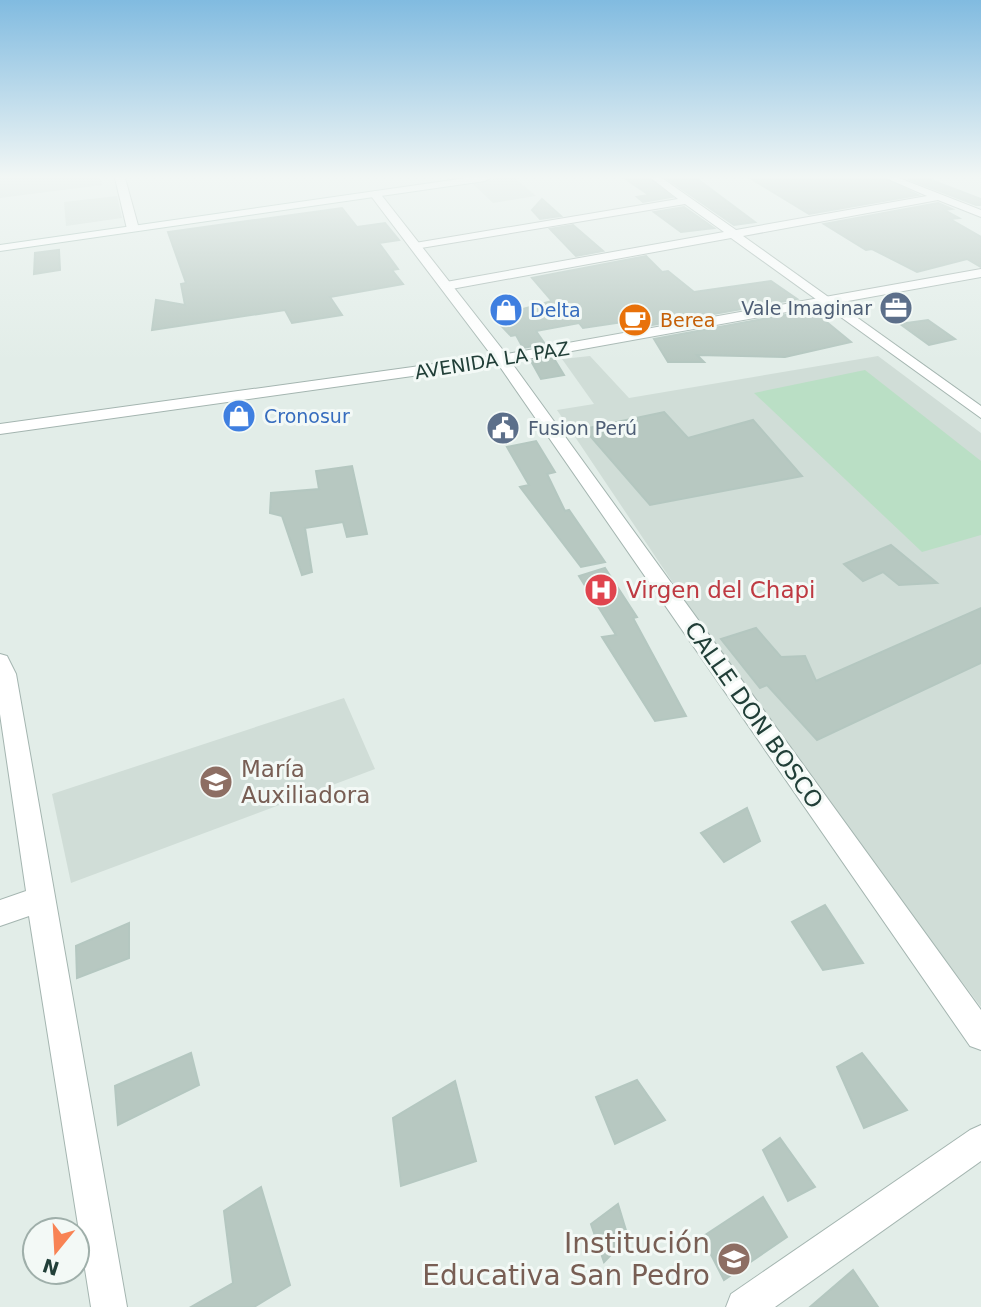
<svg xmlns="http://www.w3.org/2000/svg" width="981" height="1307" font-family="'DejaVu Sans',sans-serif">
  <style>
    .built { fill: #d0ddd7 }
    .green { fill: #badfc5 }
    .building { fill: #b7c8c1; stroke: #b4c7c0; stroke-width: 2 }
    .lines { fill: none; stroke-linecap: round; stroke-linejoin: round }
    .minor-casing { stroke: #a4b5b0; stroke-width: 2 }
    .tertiary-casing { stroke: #a4b5b0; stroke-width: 2 }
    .secondary-casing { stroke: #9fb9b1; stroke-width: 2 }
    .minor { fill: #fff; fill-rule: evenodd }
    .tertiary { fill: #fff; fill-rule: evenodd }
    .secondary { fill: #fff; fill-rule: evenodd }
    .labels { text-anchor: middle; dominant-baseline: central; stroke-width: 6; stroke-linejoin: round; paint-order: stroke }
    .far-service-label { font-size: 19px; fill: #4e5e75; stroke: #f3f9f6; text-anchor: end }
    .far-shop-label { font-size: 19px; fill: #366cbe; stroke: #f3f9f6; text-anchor: start }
    .far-food-label { font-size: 19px; fill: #c56008; stroke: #f3f9f6; text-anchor: start }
    .far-street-label { font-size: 19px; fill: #213f38; stroke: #f3f9f6 }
    .health-label { font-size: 23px; fill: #be3a42; stroke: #f3f9f6; text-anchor: start }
    .street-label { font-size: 23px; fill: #213f38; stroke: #f3f9f6 }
    .education-label { font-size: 23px; fill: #785e54; stroke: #f3f9f6; text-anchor: start }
    .near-education-label { font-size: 28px; fill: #785e54; stroke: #f3f9f6; text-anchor: end }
  </style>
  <rect width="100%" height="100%" fill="#e2ede8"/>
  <g class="built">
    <polygon points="0,178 100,178 102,185 0,198"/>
    <polygon points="500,178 515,178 536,196 493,203 471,182"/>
    <polygon points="117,196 122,218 66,226 64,202"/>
    <polygon points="590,356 629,398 878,356 981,433 981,1007 771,729 557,410 594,404 562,359"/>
    <polygon points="344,698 375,769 71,883 52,794"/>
  </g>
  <polygon class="green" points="865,370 981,461 981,535 922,552 754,393"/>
  <g class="building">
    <polygon points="624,178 649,178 672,197 643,202 637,197 649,195"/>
    <polygon points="666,178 696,178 755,222 734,225"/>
    <polygon points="750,178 884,178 918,195 809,214"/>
    <polygon points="926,178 981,199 981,205 976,205 908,179"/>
    <polygon points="542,199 561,216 540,219 532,210"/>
    <polygon points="938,203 952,209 944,210 959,218 950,219 981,237 981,267 967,259 917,272 872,249 866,250 824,224"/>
    <polygon points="684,207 714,228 681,232 654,212"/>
    <polygon points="342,208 357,227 385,223 399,240 379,243 398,269 392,270 403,284 330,297 342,315 292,323 285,310 152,330 156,300 185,305 181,284 186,283 168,232"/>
    <polygon points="573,225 603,251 576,256 550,229"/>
    <polygon points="59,250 60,270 34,274 35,253"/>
    <polygon points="646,256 662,272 668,271 694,292 771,281 797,299 647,326 643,319 583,328 579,323 536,331 545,344 523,348 516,335 511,336 493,317 552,301 532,278"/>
    <polygon points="812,310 851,342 785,357 697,355 704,362 668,362 654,339"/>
    <polygon points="928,320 955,339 929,345 900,324"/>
    <polygon points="553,357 564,375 541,379 531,361"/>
    <polygon points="664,412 688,438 753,420 802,476 650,505 584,429"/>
    <polygon points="536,441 555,472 547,474 565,511 569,510 605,562 581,567 520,487 529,485 507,447"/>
    <polygon points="352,466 367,534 347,537 343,522 305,528 312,572 302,575 282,516 270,513 271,493 319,489 316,471"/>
    <polygon points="891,545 937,583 899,585 883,572 863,581 844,564"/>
    <polygon points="605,568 637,617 633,618 686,716 655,721 602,637 616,635 579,576"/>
    <polygon points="981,608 981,663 817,740 767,685 760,688 721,639 756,628 781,657 805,656 816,681"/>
    <polygon points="747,808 760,841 724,862 701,833"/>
    <polygon points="825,905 863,963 823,970 792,922"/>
    <polygon points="129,923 129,958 77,978 76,946"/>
    <polygon points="191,1053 199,1085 118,1125 115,1086"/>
    <polygon points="862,1053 907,1110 864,1128 837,1067"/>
    <polygon points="637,1080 665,1120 615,1144 596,1097"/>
    <polygon points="455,1081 476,1161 401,1186 393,1118"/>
    <polygon points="780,1138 815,1187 788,1201 763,1150"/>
    <polygon points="261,1187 290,1285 254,1307 191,1307 233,1283 224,1211"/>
    <polygon points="763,1197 787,1237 724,1280 702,1237"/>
    <polygon points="618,1204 628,1237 604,1262 591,1224"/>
    <polygon points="853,1270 878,1307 810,1307"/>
  </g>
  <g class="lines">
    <defs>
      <g id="minor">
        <polygon points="115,178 125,178 139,229 137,231 127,229"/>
        <polygon points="651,178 662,178 736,230 927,196 886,178 899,178 981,210 981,217 938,200 743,236 981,406 981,418 731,238 446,290 440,286 446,282 724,232 685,204 415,249 409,246 415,243 678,199"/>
        <polygon points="0,654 7,656 16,674 127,1307 91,1307 29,916 0,926 0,900 26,891 0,714"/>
        <polygon points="981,1125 981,1161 775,1307 726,1307 731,1294 970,1130"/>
      </g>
      <polygon id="tertiary" points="375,191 379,192 506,354 981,269 981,277 511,362 981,1010 981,1050 970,1046 498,364 0,434 0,424 492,356 371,196 370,194"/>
      <polygon id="secondary" points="466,178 490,178 485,181 0,251 0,245"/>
    </defs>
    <use href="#minor" class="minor-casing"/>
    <use href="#tertiary" class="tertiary-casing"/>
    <use href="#secondary" class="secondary-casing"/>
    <use href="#minor" class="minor"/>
    <use href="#tertiary" class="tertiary"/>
    <use href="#secondary" class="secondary"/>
  </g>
  <linearGradient id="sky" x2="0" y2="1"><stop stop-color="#81bbe0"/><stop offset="0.49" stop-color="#f2f7f5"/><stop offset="1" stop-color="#f2f7f5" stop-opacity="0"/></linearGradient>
  <rect width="981" height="361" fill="url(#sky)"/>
  <defs>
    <symbol id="office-disc" viewBox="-11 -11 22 22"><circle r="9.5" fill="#5c6f8a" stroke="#f3f9f6"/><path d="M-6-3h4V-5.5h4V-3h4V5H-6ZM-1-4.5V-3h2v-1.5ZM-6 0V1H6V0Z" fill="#fff"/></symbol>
    <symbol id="shop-disc" viewBox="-11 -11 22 22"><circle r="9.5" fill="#3f7fe0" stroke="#f3f9f6"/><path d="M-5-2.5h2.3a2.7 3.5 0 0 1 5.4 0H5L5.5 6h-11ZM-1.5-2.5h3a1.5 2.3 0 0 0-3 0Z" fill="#fff"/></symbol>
    <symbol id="cafe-disc" viewBox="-11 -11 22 22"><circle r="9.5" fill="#e8710a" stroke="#f3f9f6"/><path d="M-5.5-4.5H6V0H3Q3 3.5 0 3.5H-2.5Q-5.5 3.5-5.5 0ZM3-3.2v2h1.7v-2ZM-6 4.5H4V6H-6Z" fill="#fff"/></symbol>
    <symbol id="civic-disc" viewBox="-11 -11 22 22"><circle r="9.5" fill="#5c6f8a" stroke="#f3f9f6"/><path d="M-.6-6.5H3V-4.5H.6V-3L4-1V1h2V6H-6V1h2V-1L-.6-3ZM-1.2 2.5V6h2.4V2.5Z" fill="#fff"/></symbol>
    <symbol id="hospital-disc" viewBox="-11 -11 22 22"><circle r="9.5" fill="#e0444e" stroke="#f3f9f6"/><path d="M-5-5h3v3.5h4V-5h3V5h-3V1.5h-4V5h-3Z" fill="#fff"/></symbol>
    <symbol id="university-disc" viewBox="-11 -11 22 22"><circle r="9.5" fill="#8d6e63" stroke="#f3f9f6"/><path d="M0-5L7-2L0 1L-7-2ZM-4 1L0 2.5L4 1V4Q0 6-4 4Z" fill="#fff"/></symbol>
    <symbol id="school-disc" viewBox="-11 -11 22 22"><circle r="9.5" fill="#8d6e63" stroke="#f3f9f6"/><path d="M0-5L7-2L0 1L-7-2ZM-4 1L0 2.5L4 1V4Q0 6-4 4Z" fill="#fff"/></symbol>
  </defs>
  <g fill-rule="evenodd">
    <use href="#office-disc" x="877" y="289" width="38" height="38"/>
    <use href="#shop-disc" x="487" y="291" width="38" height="38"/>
    <use href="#cafe-disc" x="616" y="301" width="38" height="38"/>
    <use href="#shop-disc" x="220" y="397" width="38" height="38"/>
    <use href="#civic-disc" x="484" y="409" width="38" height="38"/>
    <use href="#hospital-disc" x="582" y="571" width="38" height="38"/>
    <use href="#university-disc" x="197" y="763" width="38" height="38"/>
    <use href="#school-disc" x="715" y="1240" width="38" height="38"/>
  </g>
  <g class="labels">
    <g class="far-service-label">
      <text x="872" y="308">Vale Imaginar</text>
      <text x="528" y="428" text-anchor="start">Fusion Perú</text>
    </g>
    <g class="far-shop-label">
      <text x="530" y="310">Delta</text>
      <text x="264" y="416">Cronosur</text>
    </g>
    <g class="far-food-label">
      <text x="660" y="320">Berea</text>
    </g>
    <g class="far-street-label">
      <text transform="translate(492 360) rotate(-9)">AVENIDA LA PAZ</text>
    </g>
    <g class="health-label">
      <text x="626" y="590">Virgen del Chapi</text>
    </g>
    <g class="street-label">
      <text transform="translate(754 715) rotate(55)">CALLE DON BOSCO</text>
    </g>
    <g class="education-label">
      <text x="241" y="769">María<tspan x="241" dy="26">Auxiliadora</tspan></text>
    </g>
    <g class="near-education-label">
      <text x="710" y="1243">Institución<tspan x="710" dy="32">Educativa San Pedro</tspan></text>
    </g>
  </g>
  <g transform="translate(56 1251) rotate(198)"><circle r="33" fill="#f3f9f6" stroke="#9fafaa" stroke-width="2"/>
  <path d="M0-5L12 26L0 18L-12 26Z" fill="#f88354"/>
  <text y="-10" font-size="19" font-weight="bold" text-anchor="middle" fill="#213f38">N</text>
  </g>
</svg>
